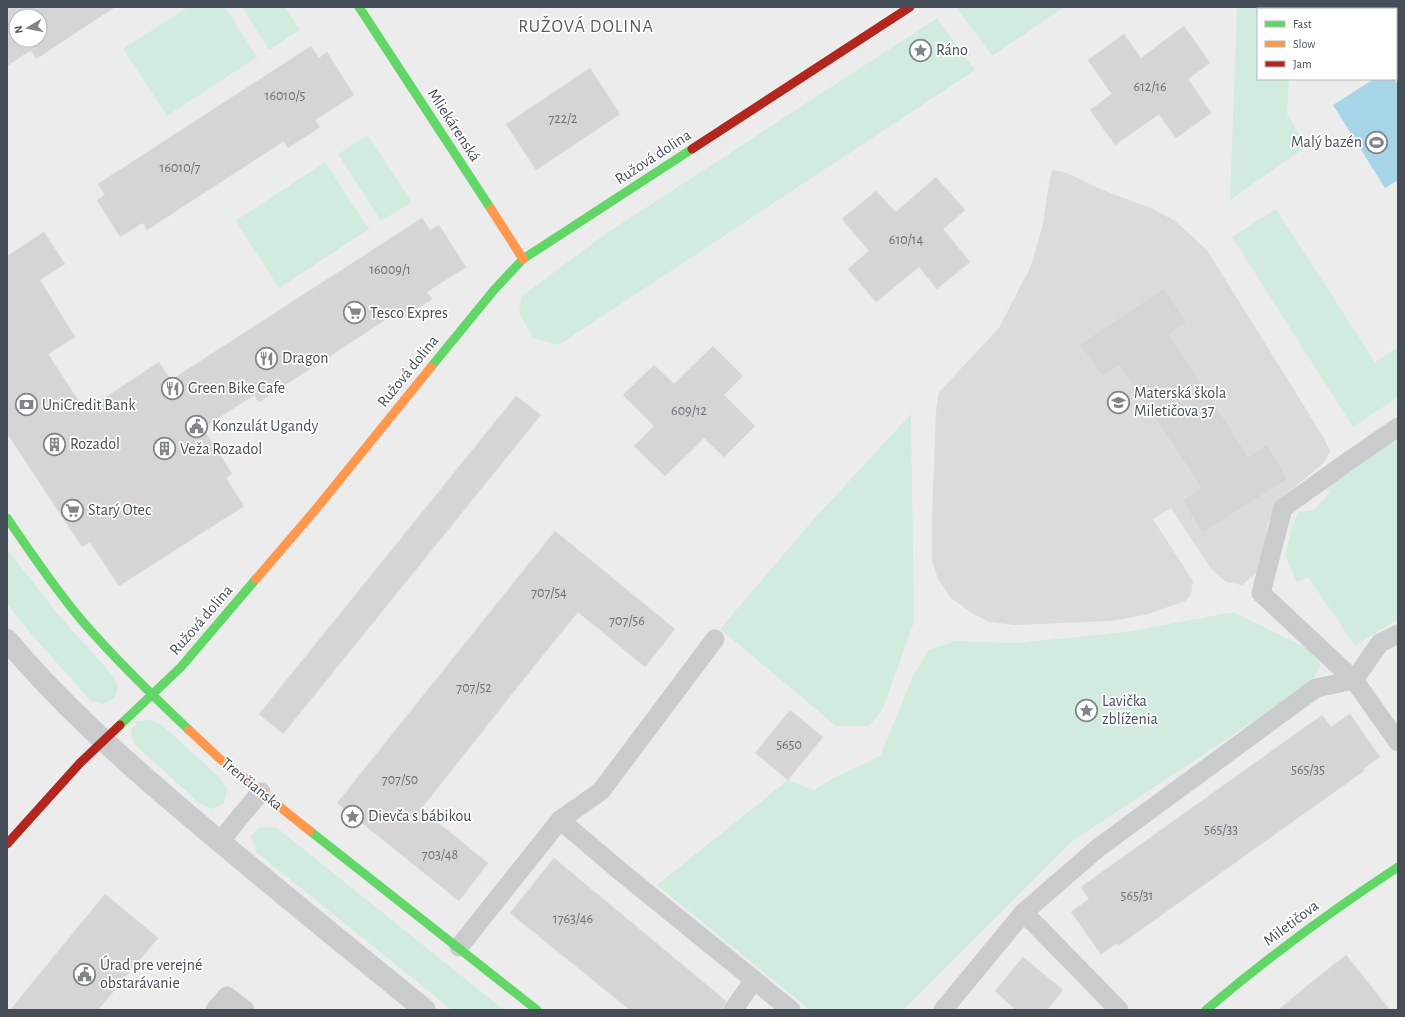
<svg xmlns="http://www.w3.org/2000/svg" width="1405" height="1017" font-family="'Alegreya Sans',sans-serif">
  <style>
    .education { fill: #dbdbdc }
    .green { fill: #d1ecde }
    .water { fill: #a7d5e8 }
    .building { fill: #d5d4d7; stroke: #dededf; fill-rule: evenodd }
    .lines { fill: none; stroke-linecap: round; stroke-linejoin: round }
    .lane { stroke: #c9cbcd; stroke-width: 19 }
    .street { stroke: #c9cbcd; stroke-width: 22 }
    .fast { stroke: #63d668; stroke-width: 9 }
    .slow { stroke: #ff974d; stroke-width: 9 }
    .jam { stroke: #b3261e; stroke-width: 9 }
    .labels { text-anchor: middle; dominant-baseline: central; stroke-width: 3.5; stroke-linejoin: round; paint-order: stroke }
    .number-label { font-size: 14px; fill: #6a7079 }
    .poi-label { font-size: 16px; fill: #454d58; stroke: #fff; text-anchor: start }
    .street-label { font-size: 16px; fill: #454d58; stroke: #fff }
    .quarter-label { font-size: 18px; letter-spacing: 1px; fill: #595b60; stroke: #fff }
  </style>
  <rect width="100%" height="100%" fill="#edecec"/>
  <polygon class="education" points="1052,170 1067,173 1105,191 1153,209 1175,221 1207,250 1322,435 1330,451 1325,462 1280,499 1267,525 1265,561 1255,574 1242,585 1226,582 1212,570 1171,508 1153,519 1193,581 1191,595 1185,601 1145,615 1111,621 1014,625 989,622 972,613 951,598 938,579 932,561 932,518 936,411 939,392 999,328 1031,266 1043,224 1049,183"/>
  <g class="green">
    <polygon points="188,7 225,7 257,57 167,116 123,49"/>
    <polygon points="242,7 285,7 300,30 269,50"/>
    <polygon points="956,7 1064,7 992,56"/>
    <polygon points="1237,7 1293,7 1294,9 1258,9 1258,79 1289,79 1287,113 1306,147 1230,200"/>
    <polygon points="937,18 975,70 559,345 533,338 519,313 521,297 604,235"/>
    <polygon points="368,135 412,202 381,221 338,154"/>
    <polygon points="325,162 369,229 279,288 235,221"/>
    <polygon points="1276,209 1375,362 1398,347 1398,397 1353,427 1232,237"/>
    <polygon points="911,414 914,622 882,711 869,726 836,726 720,629 812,521"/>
    <polygon points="1398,439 1398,619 1355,646 1308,577 1297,582 1285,556 1292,527 1299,512 1314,510 1330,493 1325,487"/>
    <polygon points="7,549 56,612 113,676 118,686 115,698 103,704 91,701 32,635 7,604"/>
    <polygon points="1233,612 1317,653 1320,666 1310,684 1071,842 903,1010 810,1010 657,885 788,780 814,790 832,779 880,756 913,676 929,650 956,641 1015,643 1127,632"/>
    <polygon points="149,720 161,724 218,776 227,789 224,803 212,809 199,803 134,744 131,731 137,721"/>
    <polygon points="276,827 504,1010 452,1010 256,852 251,836 259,828"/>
  </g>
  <polygon class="water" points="1374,79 1394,79 1398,85 1398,180 1385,188 1333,105"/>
  <g class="building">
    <path d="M7,7H115L36,59L31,50L7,66ZM16,16H40V40H16Z"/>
    <polygon points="1184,26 1210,63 1188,79 1211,113 1176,138 1159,114 1115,145 1090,110 1112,94 1088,60 1124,34 1141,58"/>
    <polygon points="311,46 319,58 327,52 354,95 315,120 320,127 288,148 284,141 147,230 143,223 120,237 97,200 105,195 98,184"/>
    <polygon points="590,68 620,114 536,170 506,124"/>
    <polygon points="936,177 965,210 943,229 970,262 937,289 919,267 876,302 848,269 869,251 842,219 876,191 896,212"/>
    <polygon points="422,218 430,230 439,225 466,267 427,292 432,299 400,320 396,313 259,402 254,395 203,428 232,474 226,478 244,506 119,586 90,542 82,547 7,433 7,256 44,232 65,264 40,280 75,337 48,354 85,411 159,362 171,380"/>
    <polygon points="1164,288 1187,323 1169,334 1249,457 1267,444 1288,479 1202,534 1182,500 1201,487 1120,366 1102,376 1079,344"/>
    <polygon points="713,346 743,376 724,395 755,426 724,457 704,438 665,476 634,446 654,426 623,395 654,365 674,384"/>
    <polygon points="516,396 541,415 283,734 259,714"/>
    <polygon points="555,531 675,629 645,667 578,612 535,665 421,809 488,863 459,901 337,803"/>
    <polygon points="790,710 823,737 788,780 755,753"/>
    <polygon points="1350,714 1380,757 1363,769 1364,771 1118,946 1117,943 1101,954 1071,912 1089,899 1081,887 1322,715 1331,727"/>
    <polygon points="554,858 726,1001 722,1010 630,1010 510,913"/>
    <polygon points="105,894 158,938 98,1010 10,1010"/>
    <polygon points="1346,955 1390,1010 1278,1010 1308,985"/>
    <polygon points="1023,957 1063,990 1047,1010 1016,1010 995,991"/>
  </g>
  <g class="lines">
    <g class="lane">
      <polyline points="1398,427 1350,460 1283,508 1261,593 1354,680 1398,742"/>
      <polyline points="560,820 620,871 791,1010"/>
      <polyline points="220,842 239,818 261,792"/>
      <polyline points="459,947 560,820 601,791 715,639"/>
      <polyline points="215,1010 227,996 245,1010"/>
      <polyline points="733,1010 754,980"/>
      <polyline points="943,1010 1023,913"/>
      <polyline points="1119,1010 1036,925 1023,913 1098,848 1316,688 1354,680 1380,643 1398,634"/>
    </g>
    <path class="street" d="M7,640C59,702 119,756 180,808C261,877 343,943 425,1010"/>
    <g class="fast">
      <polyline points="359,7 491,209"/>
      <polyline points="431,367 494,290 523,259 692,149"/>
      <path d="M7,518C32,554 56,591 84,623C117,661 153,696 189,730"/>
      <polyline points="120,725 181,667 256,579"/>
      <polyline points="310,831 537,1010"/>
      <path d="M1206,1010C1267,958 1331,911 1398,867"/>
    </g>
    <g class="slow">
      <polyline points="491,209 523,259"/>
      <polyline points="256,579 316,509 431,367"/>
      <polyline points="189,730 220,759 310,831"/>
    </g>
    <g class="jam">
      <polyline points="692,149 910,7"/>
      <polyline points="7,844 80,763 120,725"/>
    </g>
  </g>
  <defs>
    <symbol id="sight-ring" viewBox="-11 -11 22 22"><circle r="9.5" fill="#fff" stroke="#80858c" stroke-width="1.5"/><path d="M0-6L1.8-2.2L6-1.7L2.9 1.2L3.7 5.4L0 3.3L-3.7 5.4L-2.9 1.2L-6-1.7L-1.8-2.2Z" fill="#80858c"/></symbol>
    <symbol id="stadium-ring" viewBox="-11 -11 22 22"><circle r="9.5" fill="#fff" stroke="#80858c" stroke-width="1.5"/><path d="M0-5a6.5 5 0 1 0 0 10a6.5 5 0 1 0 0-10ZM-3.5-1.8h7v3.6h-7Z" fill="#80858c"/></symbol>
    <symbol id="supermarket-ring" viewBox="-11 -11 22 22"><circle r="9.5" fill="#fff" stroke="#80858c" stroke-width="1.5"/><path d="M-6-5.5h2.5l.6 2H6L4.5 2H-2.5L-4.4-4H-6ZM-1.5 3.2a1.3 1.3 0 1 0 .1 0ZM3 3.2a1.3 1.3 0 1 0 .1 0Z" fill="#80858c"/></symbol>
    <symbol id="restaurant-ring" viewBox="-11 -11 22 22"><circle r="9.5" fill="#fff" stroke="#80858c" stroke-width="1.5"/><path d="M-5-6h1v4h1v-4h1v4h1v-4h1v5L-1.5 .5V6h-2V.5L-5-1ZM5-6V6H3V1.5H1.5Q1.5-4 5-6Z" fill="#80858c"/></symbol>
    <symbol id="school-ring" viewBox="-11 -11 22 22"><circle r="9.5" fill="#fff" stroke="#80858c" stroke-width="1.5"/><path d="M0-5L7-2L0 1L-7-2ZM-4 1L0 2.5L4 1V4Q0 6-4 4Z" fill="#80858c"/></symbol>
    <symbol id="bank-ring" viewBox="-11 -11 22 22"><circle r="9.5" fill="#fff" stroke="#80858c" stroke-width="1.5"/><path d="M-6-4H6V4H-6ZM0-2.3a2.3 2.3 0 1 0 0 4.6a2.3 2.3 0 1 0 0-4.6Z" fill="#80858c"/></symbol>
    <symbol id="civic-ring" viewBox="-11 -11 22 22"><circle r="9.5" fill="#fff" stroke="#80858c" stroke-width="1.5"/><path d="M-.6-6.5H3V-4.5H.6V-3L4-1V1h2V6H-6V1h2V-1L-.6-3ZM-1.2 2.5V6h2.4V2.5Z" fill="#80858c"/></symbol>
    <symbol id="building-ring" viewBox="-11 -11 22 22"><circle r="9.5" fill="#fff" stroke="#80858c" stroke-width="1.5"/><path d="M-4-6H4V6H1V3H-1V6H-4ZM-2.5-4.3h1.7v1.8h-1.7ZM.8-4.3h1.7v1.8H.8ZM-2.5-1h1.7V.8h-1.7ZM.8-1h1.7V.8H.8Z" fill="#80858c"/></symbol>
  </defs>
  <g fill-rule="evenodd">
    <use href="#sight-ring" x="908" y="38" width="25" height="25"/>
    <use href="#stadium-ring" x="1364" y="130" width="25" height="25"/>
    <use href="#supermarket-ring" x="342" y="300" width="25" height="25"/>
    <use href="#restaurant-ring" x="254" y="346" width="25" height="25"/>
    <use href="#restaurant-ring" x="160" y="376" width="25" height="25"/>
    <use href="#school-ring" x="1106" y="390" width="25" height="25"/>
    <use href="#bank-ring" x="14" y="392" width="25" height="25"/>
    <use href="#civic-ring" x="184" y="414" width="25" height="25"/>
    <use href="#building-ring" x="42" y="432" width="25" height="25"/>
    <use href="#building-ring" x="152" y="436" width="25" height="25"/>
    <use href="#supermarket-ring" x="60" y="498" width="25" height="25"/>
    <use href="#sight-ring" x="1074" y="698" width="25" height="25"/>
    <use href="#sight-ring" x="340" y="804" width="25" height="25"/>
    <use href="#civic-ring" x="72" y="962" width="25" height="25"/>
  </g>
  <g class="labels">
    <g class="number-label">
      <text x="1150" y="87">612/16</text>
      <text x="285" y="96">16010/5</text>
      <text x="563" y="119">722/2</text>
      <text x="180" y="168">16010/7</text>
      <text x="906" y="240">610/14</text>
      <text x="390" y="270">16009/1</text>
      <text x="689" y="411">609/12</text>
      <text x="549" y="593">707/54</text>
      <text x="627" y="621">707/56</text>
      <text x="474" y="688">707/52</text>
      <text x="789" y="745">5650</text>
      <text x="1308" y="770">565/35</text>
      <text x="400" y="780">707/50</text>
      <text x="1221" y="830">565/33</text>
      <text x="440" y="855">703/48</text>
      <text x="1137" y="896">565/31</text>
      <text x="573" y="919">1763/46</text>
    </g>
    <g class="poi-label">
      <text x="936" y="50">Ráno</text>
      <text x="1362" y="142" text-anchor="end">Malý bazén</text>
      <text x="370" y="313">Tesco Expres</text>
      <text x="282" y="358">Dragon</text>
      <text x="188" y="388">Green Bike Cafe</text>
      <text x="1134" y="393">Materská škola<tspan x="1134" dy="18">Miletičova 37</tspan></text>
      <text x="42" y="405">UniCredit Bank</text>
      <text x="212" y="426">Konzulát Ugandy</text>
      <text x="70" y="444">Rozadol</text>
      <text x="180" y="449">Veža Rozadol</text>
      <text x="88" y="510">Starý Otec</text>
      <text x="1102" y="701">Lavička<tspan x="1102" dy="18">zblíženia</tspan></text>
      <text x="368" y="816">Dievča s bábikou</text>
      <text x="100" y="965">Úrad pre verejné<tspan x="100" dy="18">obstarávanie</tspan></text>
    </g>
    <g class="street-label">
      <text transform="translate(454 125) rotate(57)">Mliekárenská</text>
      <text transform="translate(653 157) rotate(-33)">Ružová dolina</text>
      <text transform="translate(408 371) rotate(-51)">Ružová dolina</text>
      <text transform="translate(201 620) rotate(-49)">Ružová dolina</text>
      <text transform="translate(252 784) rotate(39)">Trenčianska</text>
      <text transform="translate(1291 923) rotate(-37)">Miletičova</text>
    </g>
    <g class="quarter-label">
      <text x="586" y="27">RUŽOVÁ DOLINA</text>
    </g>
  </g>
  <rect width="1405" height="1017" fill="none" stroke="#454d58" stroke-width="16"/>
  <rect x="1257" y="8" width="140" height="72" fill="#ffffff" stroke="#b5b8bc"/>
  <rect x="1265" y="21" width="20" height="6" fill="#63d668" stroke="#b5b8bc"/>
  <text x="1293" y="28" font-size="12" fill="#454d58">Fast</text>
  <rect x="1265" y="41" width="20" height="6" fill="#ff974d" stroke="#b5b8bc"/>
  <text x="1293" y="48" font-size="12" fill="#454d58">Slow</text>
  <rect x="1265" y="61" width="20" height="6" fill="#b3261e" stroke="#b5b8bc"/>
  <text x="1293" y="68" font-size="12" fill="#454d58">Jam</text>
  <g transform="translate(28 28) rotate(260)"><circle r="19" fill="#ffffff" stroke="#b5b8bc"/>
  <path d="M0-3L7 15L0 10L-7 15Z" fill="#80858c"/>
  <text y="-6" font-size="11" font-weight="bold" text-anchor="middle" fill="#454d58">N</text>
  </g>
</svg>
